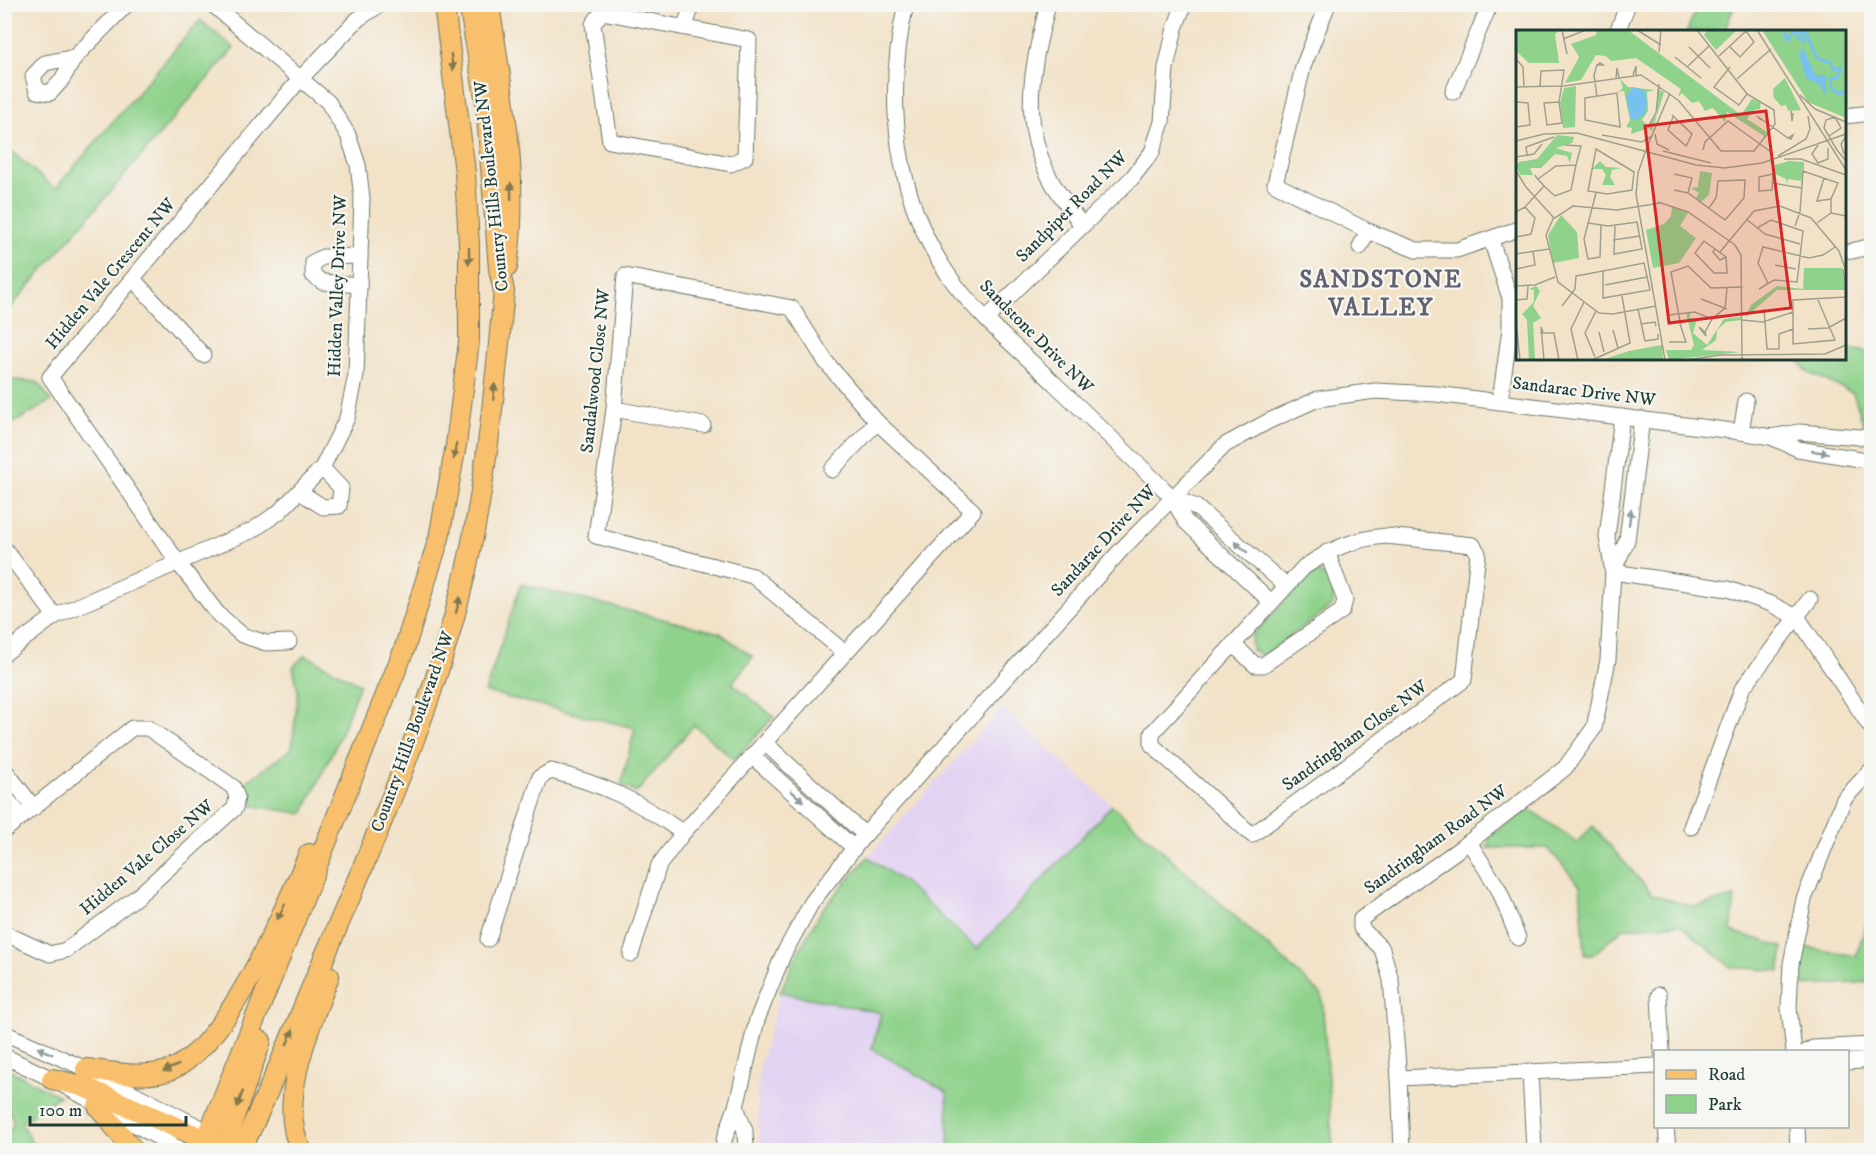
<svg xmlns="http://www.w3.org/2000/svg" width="1876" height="1155" font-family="'IM FELL DW Pica',serif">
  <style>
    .built { fill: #e3d3f2 }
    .green { fill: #8ed28b; stroke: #568860; stroke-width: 1.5 }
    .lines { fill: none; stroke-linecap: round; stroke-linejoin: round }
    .minor-casing { stroke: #697768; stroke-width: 17 }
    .major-casing { stroke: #697768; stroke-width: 22 }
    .minor { stroke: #fff; stroke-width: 15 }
    .major { stroke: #f8bf6c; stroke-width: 20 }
    .oneway { fill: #81784d }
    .oneway2 { fill: #8f9e9a }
    .labels { text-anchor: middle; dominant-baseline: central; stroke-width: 4.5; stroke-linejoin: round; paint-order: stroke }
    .street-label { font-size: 18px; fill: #1f3d34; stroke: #f6f6f2 }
    .district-label { font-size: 24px; font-weight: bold; letter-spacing: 1.5px; fill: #626170; stroke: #f6f6f2 }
    .inset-river { fill: none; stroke: #77c0f0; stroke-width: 3 }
    .inset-road { fill: none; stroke: #9ea08d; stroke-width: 1.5 }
    .view { fill: #d62828; fill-opacity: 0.15; stroke: #d62828; stroke-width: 3 }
    .inset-edge { fill: none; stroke: #1f3d34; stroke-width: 3 }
  </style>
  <rect width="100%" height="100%" fill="#f6f6f2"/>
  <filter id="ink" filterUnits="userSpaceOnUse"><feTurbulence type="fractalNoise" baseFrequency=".0167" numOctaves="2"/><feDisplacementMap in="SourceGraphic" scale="12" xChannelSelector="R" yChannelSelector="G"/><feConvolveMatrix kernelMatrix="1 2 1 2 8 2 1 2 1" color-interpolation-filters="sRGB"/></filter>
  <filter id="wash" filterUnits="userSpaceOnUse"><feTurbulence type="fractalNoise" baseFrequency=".008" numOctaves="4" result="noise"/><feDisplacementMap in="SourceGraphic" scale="24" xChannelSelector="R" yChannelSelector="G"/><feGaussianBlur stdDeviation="1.35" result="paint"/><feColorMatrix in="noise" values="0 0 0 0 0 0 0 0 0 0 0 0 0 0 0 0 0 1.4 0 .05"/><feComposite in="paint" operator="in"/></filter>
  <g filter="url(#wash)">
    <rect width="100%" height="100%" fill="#f2e2c8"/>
    <g class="built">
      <polygon points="1002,708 1112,805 977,949 905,883 868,857"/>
      <polygon points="780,992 882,1013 872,1049 947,1092 949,1150 760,1150 757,1094 760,1064"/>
    </g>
    <g class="green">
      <polygon points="1698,5 1735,5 1724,31 1687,31"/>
      <polygon points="200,20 234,48 5,314 5,247 14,236 5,228 5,146 55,189"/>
      <polygon points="1845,348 1866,352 1871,361 1871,430 1865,429 1853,393 1807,372 1798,359 1844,358"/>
      <polygon points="5,379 38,382 51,401 5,428"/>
      <path d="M1319,572C1332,579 1335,591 1333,605L1267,653L1261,655L1252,650L1251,637L1305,579Z"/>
      <polygon points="521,584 720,633 753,657 732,683 774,717 734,760 694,725 636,793 621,785 635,728 485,692"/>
      <polygon points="305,655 360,684 336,745 303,814 249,805 251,796 244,784 292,748 298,691 293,667"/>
      <polygon points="1112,805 1322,995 1333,1150 949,1150 947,1092 872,1049 881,1013 780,992 798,952 822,910 868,857 905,883 977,949"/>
      <polygon points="1528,808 1577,842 1593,826 1652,894 1693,907 1735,897 1731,931 1783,947 1780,971 1731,967 1679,924 1624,928 1592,955 1585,955 1580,886 1548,848 1487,848 1490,837"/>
      <polygon points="1871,910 1871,982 1800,986 1803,947 1856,956"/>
      <path d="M4,1067L59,1096L21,1123L36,1150H5V1137C22,1118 7,1115 4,1097C3,1088 4,1076 4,1067Z"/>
    </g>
  </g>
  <g filter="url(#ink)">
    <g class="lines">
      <defs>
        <g id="minor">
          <path d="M906,4C884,99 895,203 954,283C983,321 1023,353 1057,386C1096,423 1134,460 1172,497L1185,521L1270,601"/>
          <path d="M1048,4C1032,68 1018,123 1053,184C1062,198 1073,212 1082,226"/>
          <polyline points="1328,4 1303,67 1275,184 1368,231 1416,250 1457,250 1518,229"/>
          <polygon points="602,12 749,40 745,157 731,164 610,141 593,24"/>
          <polyline points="685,27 692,4"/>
          <polyline points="1617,32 1628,4"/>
          <polyline points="75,57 45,63 33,76 37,91 50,93 61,81 75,57 127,4"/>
          <polyline points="1453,92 1490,4"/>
          <polyline points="1844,116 1872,113"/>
          <polyline points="1491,240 1510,298 1510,329 1500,401"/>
          <polyline points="1360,247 1368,231"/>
          <polyline points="1852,251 1872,246"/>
          <polyline points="133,279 203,355"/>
          <polyline points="359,285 322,282 313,275 313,262 323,257 360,256"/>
          <polyline points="986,319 1132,178 1152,152 1162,122 1166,68 1175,28 1184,4"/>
          <polyline points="614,409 703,425"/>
          <polyline points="1622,417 1607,537 1613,572 1608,660 1594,728 1565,768 1469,842 1361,919 1361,928 1382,949 1391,980 1399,1078 1656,1066"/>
          <polyline points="1741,432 1746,401"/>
          <polyline points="1771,437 1799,432 1872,438"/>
          <polyline points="832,470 877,422"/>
          <polyline points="300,492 323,507 339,506 341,488 322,468"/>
          <polyline points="1172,497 1196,507 1285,585"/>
          <path d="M1386,536L1473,545L1478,553L1464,680L1252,835L1152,745V733L1304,567C1332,549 1352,539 1386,536Z"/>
          <polyline points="4,548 55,616"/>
          <polyline points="1613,572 1728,589 1771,604 1798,618 1872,729"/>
          <polyline points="1613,572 1627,540 1642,419"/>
          <polyline points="289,642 266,643 242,635 218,614 179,564 50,377 301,78 358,19 381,4"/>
          <polyline points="1233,644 1255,665 1263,665 1342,611 1345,600 1327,552"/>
          <polyline points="4,654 55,616 253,530 279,512 322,468 347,418 356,375 362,198 358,165 348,135 328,102 212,4"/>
          <polyline points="765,743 865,835"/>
          <polyline points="753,757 854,848"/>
          <polyline points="4,769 34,808"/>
          <polyline points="4,796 22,817"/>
          <polyline points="1691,827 1742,689 1810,599"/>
          <polyline points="4,831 132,728 148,728 233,787 237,797 235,808 139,895 66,950 50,954 4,933"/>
          <polyline points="1469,842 1499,890 1518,938"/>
          <path d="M488,939L540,777L551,771C605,785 637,800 683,833"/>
          <polyline points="631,954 659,865 683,833 973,511 877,422 826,362 792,308 625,276 614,409 596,536 753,576 844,652"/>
          <polyline points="1659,995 1662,1052"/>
          <polyline points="4,1033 86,1069 207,1131"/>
          <polyline points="1794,1052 1789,1008 1791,964 1804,899 1844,799 1872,769"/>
          <polyline points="1806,1052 1813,1048 1872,1045"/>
          <polyline points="4,1056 52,1079 181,1150"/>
          <polyline points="1848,1062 1872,1060"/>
          <polyline points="1530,1071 1534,1150"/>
          <polyline points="1399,1078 1402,1150"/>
          <polyline points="736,1107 745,1131 746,1150"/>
          <polyline points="1666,1126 1668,1150"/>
          <polyline points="1797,1126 1798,1150"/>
          <polyline points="724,1150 724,1140 736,1107 757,1020 783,955 812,902 862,838 1122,549 1225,445 1269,421 1318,399 1375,391 1436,394 1741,432 1771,437 1798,449 1872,461"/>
        </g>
        <g id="major">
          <path d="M489,4C502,91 520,180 507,267"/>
          <path d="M86,1069C111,1072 138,1078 164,1072C224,1057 285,908 309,854"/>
          <polyline points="52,1079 82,1086 219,1146"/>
          <polyline points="98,1106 133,1150"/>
          <polyline points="202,1150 404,650 439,538 456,445 469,341 469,245 465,172 444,4"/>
          <polyline points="227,1150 230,1128 261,1041"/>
          <path d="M241,1150C275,1081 302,1008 333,937C384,818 437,697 466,570C487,478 495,385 504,291L499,269L486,103L469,4"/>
          <path d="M301,1150C276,1103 311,1023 329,976"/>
        </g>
      </defs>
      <use href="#minor" class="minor-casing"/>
      <use href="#major" class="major-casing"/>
      <use href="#minor" class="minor"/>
      <use href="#major" class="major"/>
    </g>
    <defs><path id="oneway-solid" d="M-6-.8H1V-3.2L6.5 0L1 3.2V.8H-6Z" transform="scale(1.5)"/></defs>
    <g class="oneway">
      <use href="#oneway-solid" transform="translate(452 62) rotate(82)"/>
      <use href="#oneway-solid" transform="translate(511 191) rotate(-91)"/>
      <use href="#oneway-solid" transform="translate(469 256) rotate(90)"/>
      <use href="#oneway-solid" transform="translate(494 392) rotate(-85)"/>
      <use href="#oneway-solid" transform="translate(455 451) rotate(100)"/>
      <use href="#oneway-solid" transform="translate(458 605) rotate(-76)"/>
      <use href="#oneway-solid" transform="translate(281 912) rotate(117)"/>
      <use href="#oneway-solid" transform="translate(290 1037) rotate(-67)"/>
      <use href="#oneway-solid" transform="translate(171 1068) rotate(158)"/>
      <use href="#oneway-solid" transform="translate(240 1099) rotate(110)"/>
    </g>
    <g class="oneway2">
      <use href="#oneway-solid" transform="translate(1820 452) rotate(9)"/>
      <use href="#oneway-solid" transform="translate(1630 517) rotate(-83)"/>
      <use href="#oneway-solid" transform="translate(1241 547) rotate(-139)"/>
      <use href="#oneway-solid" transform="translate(797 796) rotate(42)"/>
      <use href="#oneway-solid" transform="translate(45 1051) rotate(-156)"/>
    </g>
  </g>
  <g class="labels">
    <g class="street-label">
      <text transform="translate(492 186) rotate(-96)">Country Hills Boulevard NW</text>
      <text transform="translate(1072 207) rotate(-45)">Sandpiper Road NW</text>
      <text transform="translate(111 274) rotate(-50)">Hidden Vale Crescent NW</text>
      <text transform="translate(338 286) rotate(-88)">Hidden Valley Drive NW</text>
      <text transform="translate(1036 337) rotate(45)">Sandstone Drive NW</text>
      <text transform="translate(596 371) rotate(-84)">Sandalwood Close NW</text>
      <text transform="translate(1584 392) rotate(7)">Sandarac Drive NW</text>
      <text transform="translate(1104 541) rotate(-47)">Sandarac Drive NW</text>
      <text transform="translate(413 732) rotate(-70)">Country Hills Boulevard NW</text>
      <text transform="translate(1355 736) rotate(-36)">Sandringham Close NW</text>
      <text transform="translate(1436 840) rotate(-36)">Sandringham Road NW</text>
      <text transform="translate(147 858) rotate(-40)">Hidden Vale Close NW</text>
    </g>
    <g class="district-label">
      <text x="1381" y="280">SANDSTONE<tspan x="1381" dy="28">VALLEY</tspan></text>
    </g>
  </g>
  <g transform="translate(1516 30)">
    <rect width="330" height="330" fill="#f2e2c8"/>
    <path d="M0,0H44L39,4L43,33H13L0,21ZM81,0H112L225,85L236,69L245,72L244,79L238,80L231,89L251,102L248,106L211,82L209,92L197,78L189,81L183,71L176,73L166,63L162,67L165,59L120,28L95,31L90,26L80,25L65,50L49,53L63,27L55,14L80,5ZM191,0H221L200,20L188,5ZM246,0H330V88L292,72ZM269,48L285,80L272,81L270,75L265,76L258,68L257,59ZM104,49L112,57L139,60L131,62L132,81L126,90L133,97L141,84V59L148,62L136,101L133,98L115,104L116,98L110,97L114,90L108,61L102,62L107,58ZM60,56L59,97L47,98L44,73L48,58ZM41,105L58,107L56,113L40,118L56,123L54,133L51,126L39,124L25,138H14L17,145H4L0,136L3,132L21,129ZM84,131L90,137L105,138L96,140L94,147L99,155H86L90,145L86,139H76ZM273,131L288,132V139L285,151L272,149L271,154L270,149L257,143L259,135ZM184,141L196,143L193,165L185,172L180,168L183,163L175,158L182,157ZM156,176L172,183L164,196L180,208L163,233L137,238L130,200L148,194L155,186ZM45,185L61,202L63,228L37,233L32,205ZM288,238H326L329,260H261L229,288L235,275L261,256L287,259ZM20,256L24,261L17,276L25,288L17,293L19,330H13L11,290L6,284L18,272V260L13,259ZM174,282V288L181,289L177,303L191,315L208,289L225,287V290L210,292L201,300L200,310L186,320L225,322L153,330L150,320H175L178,315L170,283ZM146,315L147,330H86L113,321Z" fill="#8ed28b"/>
    <path d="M287,18L299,45H310V67L303,54L290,48L283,24ZM117,57L128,60L131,72L129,84L118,91L114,87L110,66Z" fill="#77c0f0"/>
    <path class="inset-river" d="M267,0L271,10L279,0M282,0L281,7L288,11L286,3H290L301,28L314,33L318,40L324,38L322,47L314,49L315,59L324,64L330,60"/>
    <path class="inset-road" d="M46,0L51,24M121,0L145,15M241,0L330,140M47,9L70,0M173,17L194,38M143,22L145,0M203,26L230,1L238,12L224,27L214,17M159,27L185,48M0,29L7,37L8,57M171,37L193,16M214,37L198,57L223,75L231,64M117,45L120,36V46M100,48L101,38L103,48M221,49L255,19M0,57L48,56L125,45L162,70L205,121H238L259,94L258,80L231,64L181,0M24,57L25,41L48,40L43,72L28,73L31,95L46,93L43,72M101,63L104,97L69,90V68ZM284,65L299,79L330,92M81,67L78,45L81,35H87L84,33L81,35M0,72L12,73L14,95L0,97M275,81L276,91L277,83M156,85L176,104L170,116L152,100L157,87M245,90L241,86L272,108L277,105L275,109L272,108M133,95L140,83L143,54M139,104L141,114L153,120M86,105L126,112L136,106M313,106L325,98L319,87L310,90L308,98L311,103L321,120L330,131M0,111L28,104L61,103L180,135L209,138L246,133L330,104M49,115L65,116L60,135M302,115L296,124L302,133L312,129V118M131,117L154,63M131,117L122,143L120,164L149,330M80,119L118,142L116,160L91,164L72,161ZM187,120L189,112L212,91L255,122M147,121L195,133M328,124L325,114L330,106M11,125L10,117L38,107M262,126L290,109L294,99L292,86M0,127L18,124L26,114M268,129H285L330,145M0,141L10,157L38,188M158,144L176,148L172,163M257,144L256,160L243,161V147ZM19,145L20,147L28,156L39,166L55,160L60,135L40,136L22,149M308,148L301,171L315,169M256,153L286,158M158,160L172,163L209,190L228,168L229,150L202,151L200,168L193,178M80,163L68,209L72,229L84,227L85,196M142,172L172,182L219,215L225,225L226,330M9,177L28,156M0,182L9,177L19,188L15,204L0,207M230,189L249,204L284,214M72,193L92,196L121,192L126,219L98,224L99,196M301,193L315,183L330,186M279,196L284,182L287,141L322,153L315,169V183M241,198L255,190L287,201L281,252L258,250L243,259M97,210L124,206M188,211L210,227L211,243H198L179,223ZM199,219L197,222L204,230L210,227M204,222L238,181L264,176L295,188L323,221L330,241M0,224L33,219M259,235L280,239M0,239L19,235L17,221M327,239L330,259M252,253L242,233L247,217L293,228L307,225L319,217M89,255L131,247M0,256L19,255L39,247M185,269L211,279M0,270L11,269L12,256M302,270L319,310L277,314V270L330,267M46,276L59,259L60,246L66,245L128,233L134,260L87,268V241M140,276L97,284L83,283L42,252L30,205L37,189L57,176L101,180L144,173M122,279L129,311L142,309V304M248,279L251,319H263V304L277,299M153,285L179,282L196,289M226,290L247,292L277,282M0,291L4,330M125,294L139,292L140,296M165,297L155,242L172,236L195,258L227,257M292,299L312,298L330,288M97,300L102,318M27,302L25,297L28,330M83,302L88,322M189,302L190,306L183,297L189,302L196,289L209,278L211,258M24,303H38L43,330M153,312H170L164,294M79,327L69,303L80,281M62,330L55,299L68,272M76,330L114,313L106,266M171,330L204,325L309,324L330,315"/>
    <path class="view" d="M250,81L275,278L153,293L129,96Z"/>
    <rect width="330" height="330" class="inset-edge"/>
  </g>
  <rect width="1876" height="1155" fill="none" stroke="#f6f6f2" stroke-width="24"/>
  <rect x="1654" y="1050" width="195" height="78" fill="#f6f6f2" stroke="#a0aca6" stroke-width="1.5"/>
  <rect x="1666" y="1070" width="30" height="9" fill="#f8bf6c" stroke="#a0aca6" stroke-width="1.5"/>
  <text x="1708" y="1080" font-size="18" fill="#1f3d34">Road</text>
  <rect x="1666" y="1095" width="30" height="18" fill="#8ed28b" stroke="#a0aca6" stroke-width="1.5"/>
  <text x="1708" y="1110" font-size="18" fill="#1f3d34">Park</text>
  <path d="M30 1116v9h156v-9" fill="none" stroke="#1f3d34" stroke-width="3"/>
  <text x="39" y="1116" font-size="18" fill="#1f3d34" stroke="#f6f6f2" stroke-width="4.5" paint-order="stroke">100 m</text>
</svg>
